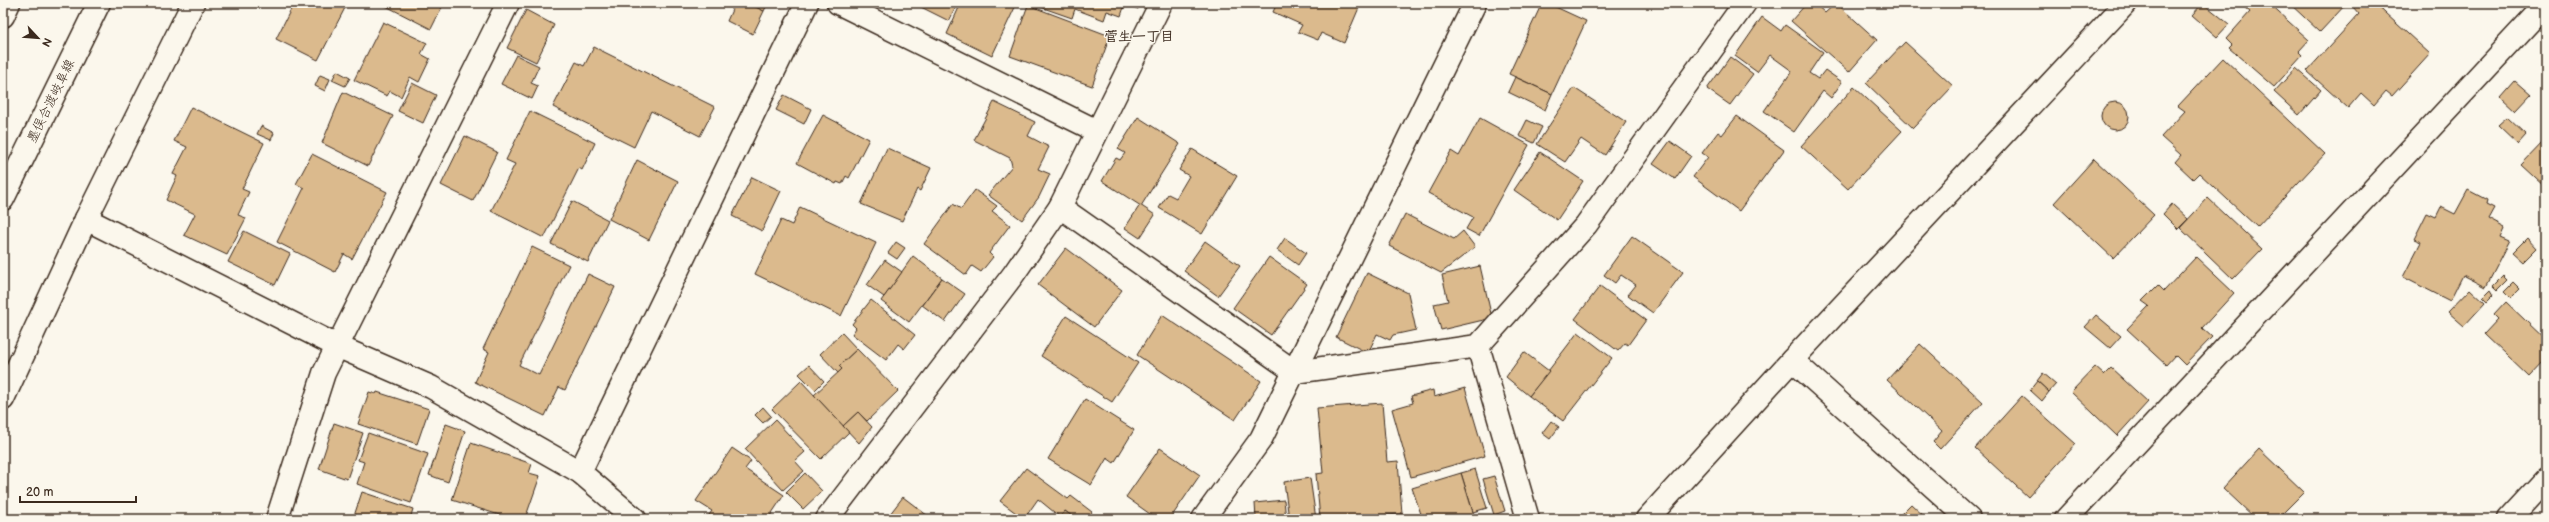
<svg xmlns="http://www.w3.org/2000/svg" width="2549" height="522" font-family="'Balsamiq Sans','Klee One',sans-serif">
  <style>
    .building { fill: #dbba8d; stroke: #3b2a1e }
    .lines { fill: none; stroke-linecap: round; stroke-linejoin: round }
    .minor-casing { stroke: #3b2a1e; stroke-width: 25 }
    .tertiary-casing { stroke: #3b2a1e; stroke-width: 25 }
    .secondary-casing { stroke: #3b2a1e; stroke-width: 25 }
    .minor { stroke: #fbf7ec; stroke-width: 22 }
    .tertiary { stroke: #fbf7ec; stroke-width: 22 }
    .secondary { stroke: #fbf7ec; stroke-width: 22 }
    .labels { text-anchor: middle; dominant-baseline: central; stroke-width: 3; stroke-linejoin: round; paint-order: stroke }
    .street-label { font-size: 13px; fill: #3b2a1e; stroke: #fbf7ec }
    .neighbourhood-label { font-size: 14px; font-weight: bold; fill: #3b2a1e; stroke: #fbf7ec }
  </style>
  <rect width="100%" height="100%" fill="#fbf7ec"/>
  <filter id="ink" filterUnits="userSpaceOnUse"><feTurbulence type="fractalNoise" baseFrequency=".025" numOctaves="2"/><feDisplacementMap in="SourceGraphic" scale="8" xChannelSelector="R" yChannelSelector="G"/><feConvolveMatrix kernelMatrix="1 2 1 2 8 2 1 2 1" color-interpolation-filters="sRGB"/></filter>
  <g filter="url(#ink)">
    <g class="building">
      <polygon points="294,3 340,3 346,6 318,60 276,39"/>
      <polygon points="380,3 444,3 431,29"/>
      <polygon points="735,3 748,3 764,11 753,34 727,21"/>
      <polygon points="748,3 768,3 764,11"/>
      <polygon points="913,3 958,3 949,21"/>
      <polygon points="961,3 1017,3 992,56 947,34"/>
      <polygon points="1029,3 1141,3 1138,9 1125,4 1121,16 1107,11 1104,20 1075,9 1072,18"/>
      <polygon points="1277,3 1361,3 1344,43 1321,33 1318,40 1298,32 1302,25 1273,12"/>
      <polygon points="1542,3 1547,3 1586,21 1552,94 1509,74"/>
      <polygon points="1807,3 1814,3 1825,13 1836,3 1877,40 1849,72 1791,21"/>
      <polygon points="2203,3 2229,24 2217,37 2192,15"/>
      <polygon points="2248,3 2268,3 2309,40 2299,51 2303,55 2274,87 2229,48 2232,45 2226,39 2250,12 2244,7"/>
      <polygon points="2289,3 2347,3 2320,32"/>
      <polygon points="2356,3 2374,3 2430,54 2392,96 2386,91 2374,105 2361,93 2348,108 2307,71 2359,14 2353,7"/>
      <polygon points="1028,5 1110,36 1092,86 1010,56"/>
      <polygon points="526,10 554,25 536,62 507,48"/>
      <polygon points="1762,17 1781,31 1785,25 1823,52 1809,73 1818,79 1825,70 1842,82 1831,98 1823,91 1794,132 1764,111 1792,71 1770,55 1757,72 1735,56"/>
      <polygon points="383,22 427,43 421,54 430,59 419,82 410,77 401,97 390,91 387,96 354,80"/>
      <polygon points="1905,42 1953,86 1913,128 1866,83"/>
      <polygon points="594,47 715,107 700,136 651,111 634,147 553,107 576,62 584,66"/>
      <polygon points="516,55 539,66 531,83 538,86 532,99 501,84"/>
      <polygon points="1730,57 1753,74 1730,105 1707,89"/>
      <polygon points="2223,58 2325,154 2257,227 2199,173 2193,179 2175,162 2181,155 2161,137 2185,111 2178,106"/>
      <polygon points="2296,68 2321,90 2299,115 2274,92"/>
      <polygon points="337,71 350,78 345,86 332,80"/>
      <polygon points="320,75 330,79 325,91 315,86"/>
      <polygon points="1515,77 1552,94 1545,110 1508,92"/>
      <polygon points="2515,81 2531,95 2516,111 2501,97"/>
      <polygon points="412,83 436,95 423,123 398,111"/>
      <polygon points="1854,87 1902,131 1848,189 1801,146"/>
      <polygon points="1574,88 1626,122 1605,155 1581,139 1565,162 1537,144"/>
      <polygon points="343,92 393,116 368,166 322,143"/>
      <polygon points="784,95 811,109 804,124 776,110"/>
      <polygon points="994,102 1035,122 1028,136 1049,147 1038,169 1050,174 1039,197 1022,220 988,195 1012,166 1010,158 974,140"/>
      <circle cx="2115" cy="116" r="14"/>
      <polygon points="191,107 264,143 242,189 249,192 238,215 246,218 227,255 184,235 195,214 166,200 177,176 173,174 187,147 174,141"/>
      <polygon points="530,111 595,143 582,170 579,168 544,238 491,211 515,164 506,160"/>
      <polygon points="823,115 869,139 849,178 846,176 842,184 837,182 836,184 797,163"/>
      <polygon points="1737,116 1784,150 1739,211 1693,177 1708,157 1702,153 1718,132 1722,135"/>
      <polygon points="1138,117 1180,144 1141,206 1102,181 1116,158 1120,160 1125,153 1118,149"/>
      <polygon points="2507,117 2526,135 2518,144 2498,125"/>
      <polygon points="1480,118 1529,145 1479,236 1466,229 1473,217 1428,193 1451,151 1459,156"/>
      <polygon points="1527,120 1542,127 1534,143 1519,136"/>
      <polygon points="261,126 274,133 271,140 257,134"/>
      <polygon points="465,136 497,152 473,201 441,185"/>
      <polygon points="2546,139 2546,188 2521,165"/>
      <polygon points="1670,141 1691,156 1675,179 1653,164"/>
      <polygon points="887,148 931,168 920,191 917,189 902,221 861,204"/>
      <polygon points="1192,149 1237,176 1202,234 1159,208 1168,194 1176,198 1189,176 1179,170"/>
      <polygon points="1540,152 1583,181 1557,220 1514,190"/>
      <polygon points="312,154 387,192 352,259 344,254 335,272 277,242 304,188 296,184"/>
      <polygon points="2094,159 2154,215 2113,258 2054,203"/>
      <polygon points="637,160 678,181 649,240 609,219"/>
      <polygon points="752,177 781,191 762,231 732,216"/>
      <polygon points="975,190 997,206 992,211 1010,225 989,253 993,257 981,272 972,266 966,275 924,244 953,204 961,209"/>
      <polygon points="2468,190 2487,200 2486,204 2494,208 2488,219 2505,228 2501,237 2510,241 2486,287 2463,275 2450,301 2403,277 2421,242 2414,239 2427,213 2436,217 2441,207 2455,214"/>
      <polygon points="2208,198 2262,249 2233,279 2180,228"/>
      <polygon points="572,201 608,220 588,262 551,244"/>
      <polygon points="2172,204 2188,219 2178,229 2163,214"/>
      <polygon points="1140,205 1155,215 1140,238 1125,228"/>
      <polygon points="800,207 876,243 841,316 755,274 781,220 792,225"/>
      <polygon points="1405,214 1454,239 1463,231 1475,247 1441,273 1389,246"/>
      <polygon points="244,231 290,254 275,285 228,262"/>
      <polygon points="1632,236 1683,272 1653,313 1628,295 1636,285 1621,275 1615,283 1604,275"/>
      <polygon points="1285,238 1306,253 1298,265 1277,250"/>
      <polygon points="2527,238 2536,248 2522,262 2512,253"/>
      <polygon points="1205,241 1240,266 1218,296 1184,271"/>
      <polygon points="896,242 905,248 897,259 888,253"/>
      <polygon points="532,247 569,265 519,365 539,375 588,274 615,287 565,390 559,387 545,416 475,382 489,352 483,349"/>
      <polygon points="1066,248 1122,290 1094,327 1038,285"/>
      <polygon points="913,256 942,278 909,322 881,301"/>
      <polygon points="1269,257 1307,284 1271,335 1233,308"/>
      <polygon points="2196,257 2234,293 2202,328 2212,337 2185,365 2175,355 2166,365 2127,329 2149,306 2142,301 2158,285 2164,291"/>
      <polygon points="885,260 902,272 884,297 867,285"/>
      <polygon points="1480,266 1492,318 1441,330 1434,304 1448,301 1442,275"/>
      <polygon points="1367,273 1408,293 1416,330 1393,335 1390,340 1377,334 1368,353 1336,337"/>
      <polygon points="2503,276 2507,280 2497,290 2493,286"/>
      <polygon points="942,278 965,294 945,322 922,305"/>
      <polygon points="2513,282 2520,289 2511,298 2504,291"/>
      <polygon points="1600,286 1646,320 1628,345 1625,343 1618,351 1575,319"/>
      <polygon points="2470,289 2485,303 2464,326 2448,312"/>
      <polygon points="2491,290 2494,295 2487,302 2483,298"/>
      <polygon points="871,300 915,335 904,349 898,344 886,360 852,334 856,328 852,324"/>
      <polygon points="2506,302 2546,340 2546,359 2529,377 2484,334 2498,319 2494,315"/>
      <polygon points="1162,315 1261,381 1235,420 1137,355"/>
      <polygon points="2096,315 2121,336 2110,348 2085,327"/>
      <polygon points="1066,316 1138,363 1112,402 1041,356"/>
      <polygon points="1578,332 1612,358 1563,421 1529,396"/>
      <polygon points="842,333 857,349 839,366 842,369 838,373 820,354"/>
      <polygon points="1920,344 1983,402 1940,449 1933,442 1942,431 1887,380"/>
      <polygon points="857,349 898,391 867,421 858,412 843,426 814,395 842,369 839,366"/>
      <polygon points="1524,352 1549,371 1529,396 1506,377"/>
      <polygon points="809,365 824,381 815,390 799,374"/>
      <polygon points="2095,367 2104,375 2111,368 2148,402 2117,436 2071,392"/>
      <polygon points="2043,373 2056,384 2049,392 2037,381"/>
      <polygon points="801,381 849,432 821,459 772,409"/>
      <polygon points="2037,381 2049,392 2042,401 2030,390"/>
      <polygon points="1465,388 1485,456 1411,477 1392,409 1413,403 1411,396 1433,390 1434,397"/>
      <polygon points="369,392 376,394 377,392 429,409 417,444 358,424"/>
      <polygon points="2022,396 2076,444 2028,497 1975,448"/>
      <polygon points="1085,399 1134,430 1114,463 1107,458 1091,485 1048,459"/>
      <polygon points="1382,403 1387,462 1398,461 1402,514 1320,519 1316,474 1323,473 1317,408"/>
      <polygon points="763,407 771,416 763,423 755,415"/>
      <polygon points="858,412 872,427 859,443 843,426"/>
      <polygon points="775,420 805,452 795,461 804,471 783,490 745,449"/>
      <polygon points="1551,421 1559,427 1550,439 1542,433"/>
      <polygon points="334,423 363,433 347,479 319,469"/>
      <polygon points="446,424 465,431 448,482 429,475"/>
      <polygon points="368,433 428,454 411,503 357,484 364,462 358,460"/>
      <polygon points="471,443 532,464 529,473 540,476 525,519 512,519 452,500"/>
      <polygon points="732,448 751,461 745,469 784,495 768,519 706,519 712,511 696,501"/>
      <polygon points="1160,448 1200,475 1170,519 1157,519 1126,497"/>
      <polygon points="2259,449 2304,492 2277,519 2256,519 2223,488"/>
      <polygon points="1026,468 1068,499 1071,496 1092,512 1087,519 1076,519 1065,511 1060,517 1038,499 1024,519 1000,501"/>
      <polygon points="1475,469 1487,508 1473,512 1461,473"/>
      <polygon points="805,473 822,491 803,509 786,492"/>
      <polygon points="1461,473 1475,519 1417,519 1421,514 1412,488"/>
      <polygon points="1494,476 1505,511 1494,515 1483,479"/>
      <polygon points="1310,478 1316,519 1289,519 1284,482"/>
      <polygon points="362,492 413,509 410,519 353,519"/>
      <polygon points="903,497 932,519 886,519"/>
      <polygon points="1284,500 1286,519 1256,519 1255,503"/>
      <polygon points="1911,504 1927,519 1896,519"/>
      <polygon points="1065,511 1076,519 1059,519"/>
    </g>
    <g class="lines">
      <defs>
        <g id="minor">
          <polyline points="838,3 1097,131"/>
          <polyline points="3,16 9,3"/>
          <polyline points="1060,207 1295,372 1478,346 1586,225 1745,3"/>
          <polyline points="86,219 339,347 431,387 580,472 635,519"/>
          <polyline points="1478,346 1528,519"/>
          <polyline points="1792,360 1969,519"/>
          <polyline points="3,399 86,219 193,3"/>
          <polyline points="580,472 807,3"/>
          <polyline points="277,519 324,373 508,3"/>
          <polyline points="827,519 1013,275 1060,207 1161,3"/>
          <polyline points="1203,519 1261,439 1475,3"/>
          <polyline points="2066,519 2546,4"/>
          <polyline points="2509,519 2546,479"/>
        </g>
        <polyline id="tertiary" points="1647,519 1792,360 2126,3"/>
        <polyline id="secondary" points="3,199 99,3"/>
      </defs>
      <use href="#minor" class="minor-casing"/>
      <use href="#tertiary" class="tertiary-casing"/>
      <use href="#secondary" class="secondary-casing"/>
      <use href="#minor" class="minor"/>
      <use href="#tertiary" class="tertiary"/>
      <use href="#secondary" class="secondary"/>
    </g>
  </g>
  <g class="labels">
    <g class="street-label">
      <text transform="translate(51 101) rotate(-64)">墨俣合渡岐阜線</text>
    </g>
    <g class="neighbourhood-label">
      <text x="1139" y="36">菅生一丁目</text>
    </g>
  </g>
  <rect width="2549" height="522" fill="none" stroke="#fbf7ec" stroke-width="16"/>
  <rect x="8" y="8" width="2533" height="506" fill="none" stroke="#3b2a1e" stroke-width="1.5" filter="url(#ink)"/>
  <g transform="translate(38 38) rotate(116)" stroke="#fbf7ec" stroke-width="3" paint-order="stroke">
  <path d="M0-3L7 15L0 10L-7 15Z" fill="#3b2a1e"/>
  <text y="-6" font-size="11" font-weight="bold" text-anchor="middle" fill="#3b2a1e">N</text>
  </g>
  <path d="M20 496v6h116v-6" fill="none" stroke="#3b2a1e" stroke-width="2"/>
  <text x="26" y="496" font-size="12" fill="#3b2a1e" stroke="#fbf7ec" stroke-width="3" paint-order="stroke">20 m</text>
</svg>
